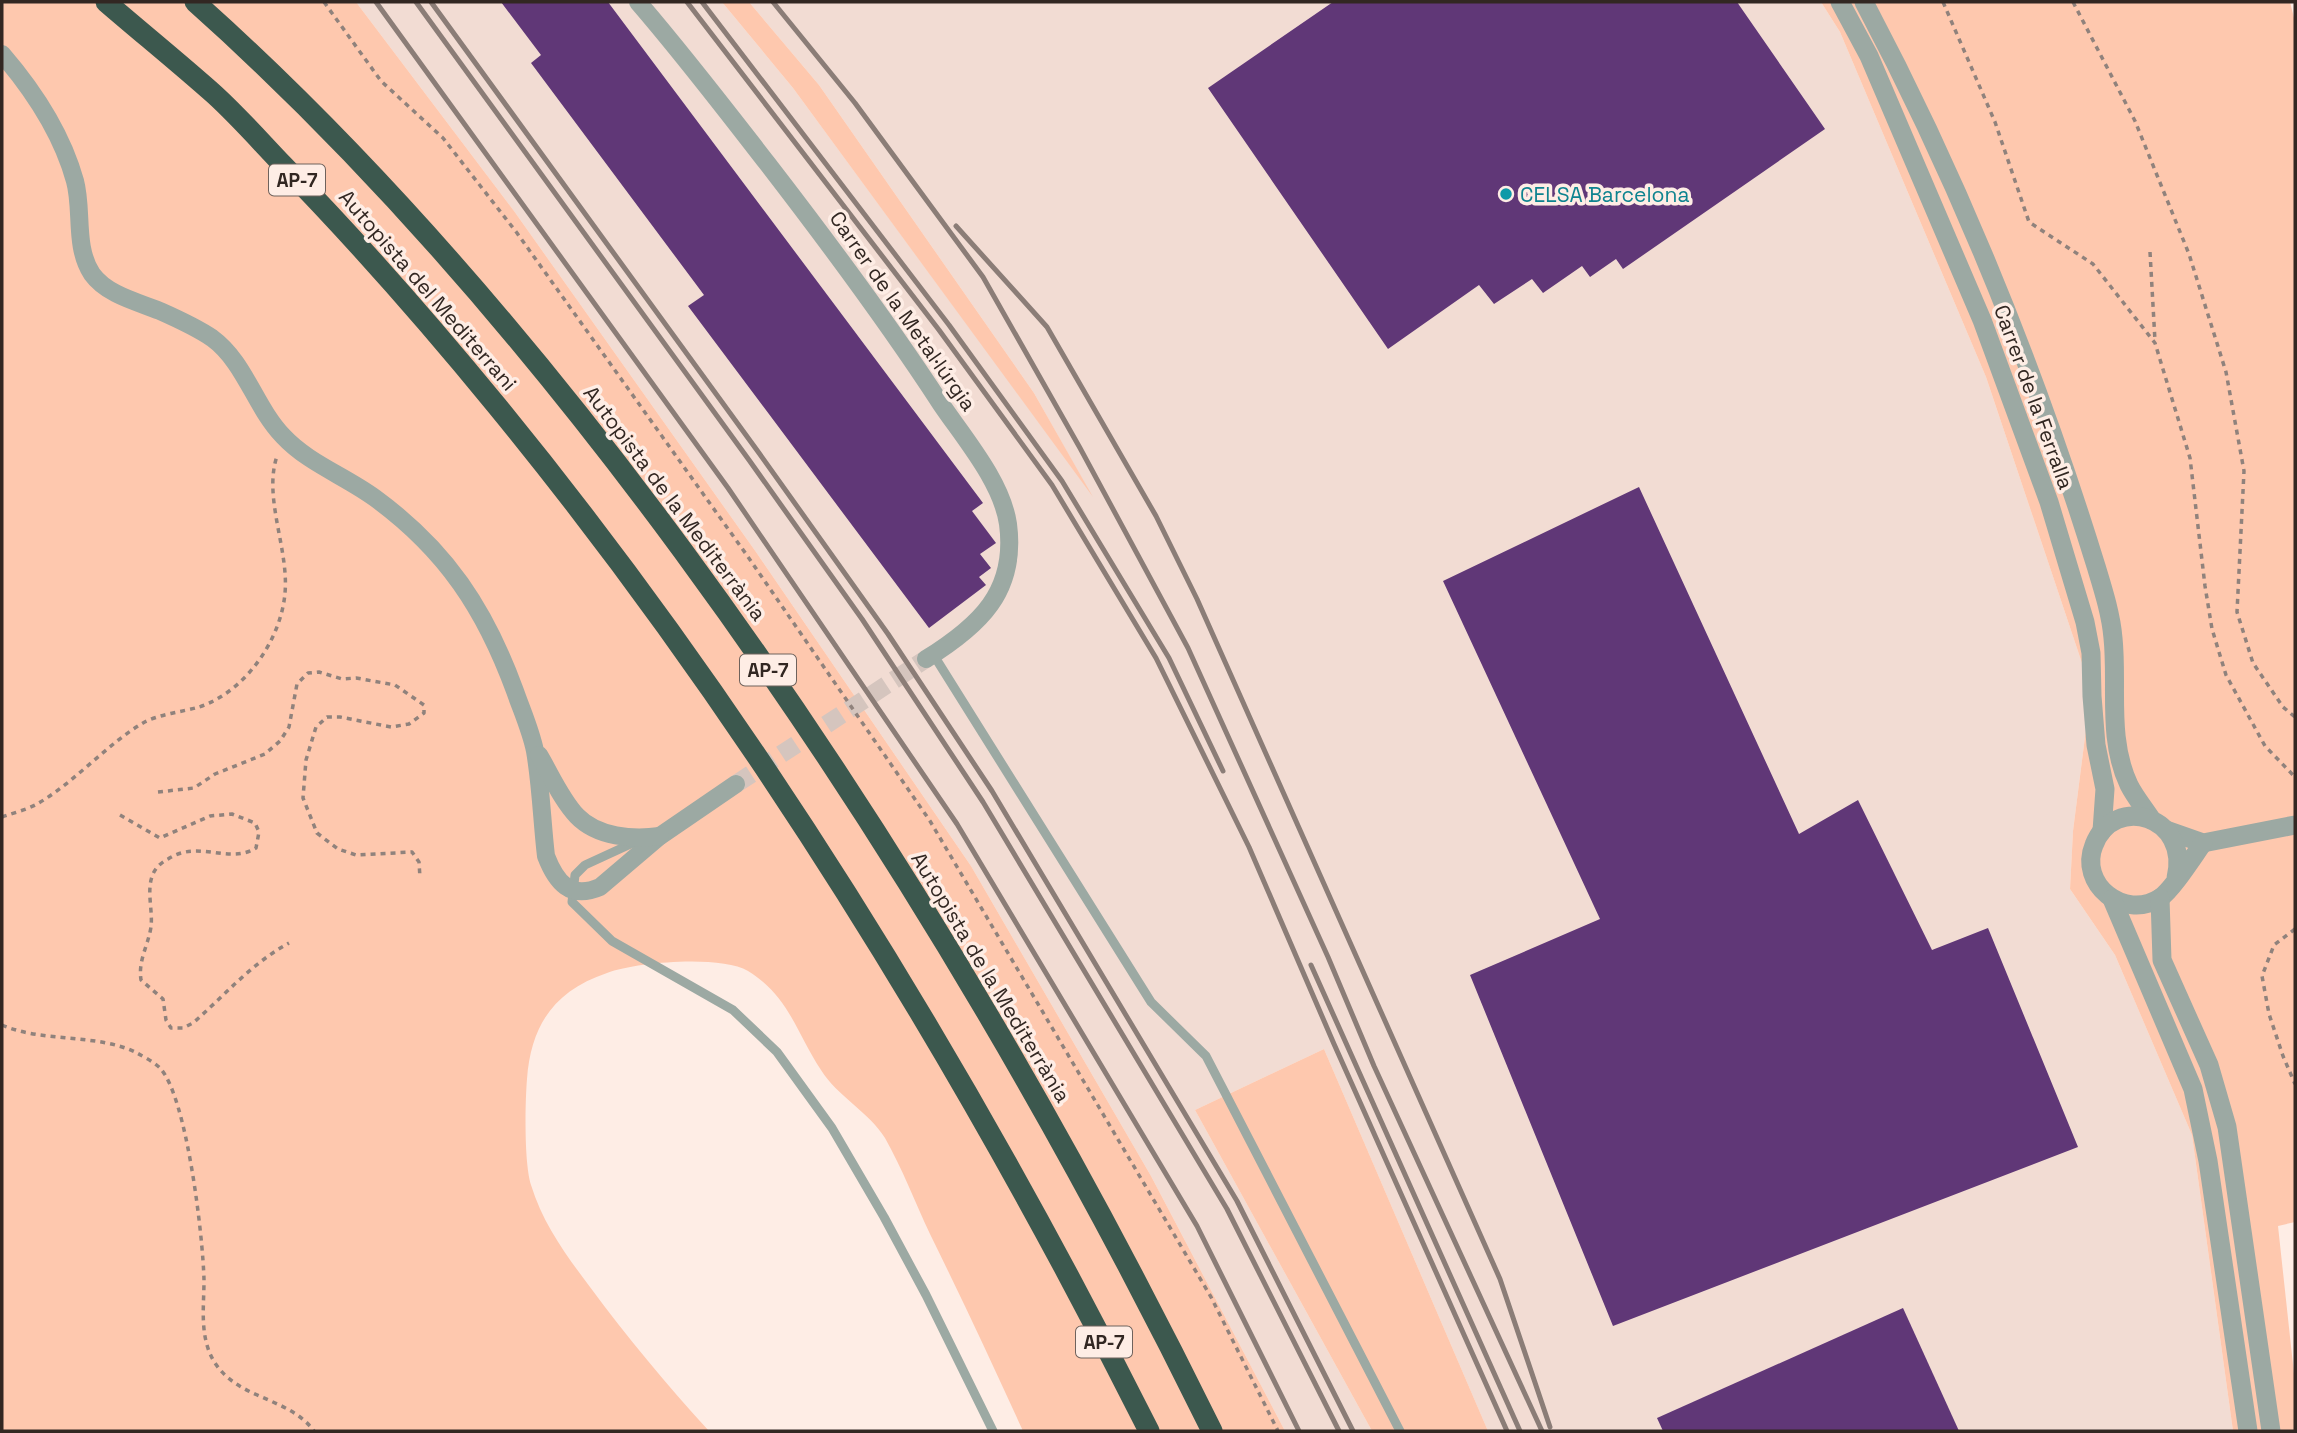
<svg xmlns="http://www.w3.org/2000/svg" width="2297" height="1433" font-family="'Space Grotesk',sans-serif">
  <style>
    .built { fill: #f2dcd3 }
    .green { fill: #fec8ae }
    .building { fill: #603777 }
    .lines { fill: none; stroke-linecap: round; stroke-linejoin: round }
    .minor-tunnel { stroke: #d5c5be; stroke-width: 18; stroke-dasharray: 18 9; stroke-linecap: butt }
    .path { stroke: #90827c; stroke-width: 3.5; stroke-dasharray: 5 5; stroke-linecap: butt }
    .service { stroke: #9ca9a3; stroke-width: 9 }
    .minor { stroke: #9ca9a3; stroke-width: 18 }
    .tertiary { stroke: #9ca9a3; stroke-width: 19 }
    .motorway { stroke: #3c584e; stroke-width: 21 }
    .rail { stroke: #8b7d77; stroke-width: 5 }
    .culture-dot { fill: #0f9aa8; stroke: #feede5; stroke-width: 2.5 }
    .labels { text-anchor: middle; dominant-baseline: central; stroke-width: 7; stroke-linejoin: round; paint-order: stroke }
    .shield { fill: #feede5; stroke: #6f625c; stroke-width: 2 }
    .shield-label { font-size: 19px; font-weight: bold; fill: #322722 }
    .culture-label { font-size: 21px; fill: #0d838f; stroke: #feede5; text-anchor: start }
    .street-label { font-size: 21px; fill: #322722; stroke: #feede5 }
  </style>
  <rect width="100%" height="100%" fill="#feede5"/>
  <polygon class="built" points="356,2 722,2 793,88 1088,489 1034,393 819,85 749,2 1821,2 1840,32 1986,377 2091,690 2073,831 2070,889 2115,955 2192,1135 2233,1431 1488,1431 1324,1049 1195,1110 1372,1431 1285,1431 1151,1176 971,866 756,552 514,211"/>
  <g class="green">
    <path d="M2,2H356L514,211L756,552L971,866L1151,1176L1285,1431H1023C993,1365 962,1299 930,1234C915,1202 902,1168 885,1138C869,1112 837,1096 821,1070C797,1034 789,996 748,971C720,955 637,962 607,973C554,991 531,1025 527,1079C525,1104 524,1162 531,1185C543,1224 566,1255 590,1287C627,1337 667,1385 709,1431H2Z"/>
    <polygon points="722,2 749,2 819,85 1034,393 1093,497 793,88"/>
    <polygon points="1821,2 2290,2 2295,22 2295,1222 2278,1226 2295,1383 2295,1431 2233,1431 2192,1135 2115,955 2070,889 2073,831 2091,690 1986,377 1840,32"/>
    <polygon points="1324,1049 1488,1431 1372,1431 1195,1110"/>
  </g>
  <g class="building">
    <polygon points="501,2 608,2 983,503 972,511 996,543 980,554 991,568 979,577 986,585 929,628 688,306 704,295 531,63 541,55"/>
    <polygon points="1333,2 1737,2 1825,129 1623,269 1616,259 1590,277 1582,266 1543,293 1532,279 1494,304 1479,285 1388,349 1208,88"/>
    <polygon points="1639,487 1799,834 1858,800 1932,950 1988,928 2078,1147 1613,1326 1470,975 1600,919 1443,581"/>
    <polygon points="1903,1308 1959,1431 1663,1431 1657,1418"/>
  </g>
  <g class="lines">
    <polyline class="minor-tunnel" points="736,784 926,659"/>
    <g class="path">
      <polyline points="324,2 381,81 443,138 517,233 746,554 930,821 1211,1297 1278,1431"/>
      <polyline points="1943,2 1995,122 2029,222 2093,264 2155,343 2190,458 2205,586 2212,629 2226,675 2265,746 2295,777"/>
      <polyline points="2073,2 2135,121 2189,254 2226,372 2244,471 2237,612 2253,663 2283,707 2295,717"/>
      <polyline points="2150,252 2155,341"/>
      <polyline points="158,792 194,788 215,774 265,754 280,741 289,727 297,684 308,673 319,672 342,679 356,678 395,685 424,705 424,713 409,724 391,727 340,717 327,717 316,727 306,760 303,798 317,833 338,849 356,855 412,852 419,862 420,878"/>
      <path d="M120,815L160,838L210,816L232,814L255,823L259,832L256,848C228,865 199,839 168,859C162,862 156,867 153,874C146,890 153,910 151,927C148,946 138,960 141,980L163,999L166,1020L171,1028H183L193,1023C224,996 252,963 289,943"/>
      <path d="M2,817C13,813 26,810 37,804C74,783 107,744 143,723C159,714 182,712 199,707C245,692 281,640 285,593C289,549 263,498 277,456"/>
      <polyline points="2295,929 2274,945 2262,976 2269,1014 2283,1056 2295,1084"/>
      <path d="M2,1025C43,1043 98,1033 137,1053C144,1057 154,1062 160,1068C187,1097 203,1237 204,1280C204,1308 199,1338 215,1363C239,1400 289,1397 314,1431"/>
    </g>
    <g class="service">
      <polyline points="933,654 1151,1002 1206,1056 1400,1431"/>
      <polyline points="635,842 585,865 575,875 572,902 612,941 733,1010 777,1052 832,1128 884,1217 926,1295 993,1431"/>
    </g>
    <g class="minor">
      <path d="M638,2C683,54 725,109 767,163C828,242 887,321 941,404C964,438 1002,482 1008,524C1017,592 979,626 926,659"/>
      <path d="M2,54C33,90 62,134 75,181C83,210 74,247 92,274C107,295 138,302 160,311C178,319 196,327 212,338C245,362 255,407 283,436C308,463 345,476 375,498C446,550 485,609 515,691C522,711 531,731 535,751C541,786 542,822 546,856C556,882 570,900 600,887L660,836L736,784"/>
      <path d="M539,755C551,775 561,799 577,816C597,837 633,840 660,836"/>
    </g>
    <g class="tertiary">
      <polyline points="1840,2 1869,56 1982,320 2049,502 2085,622 2091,653 2092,696 2096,745 2105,789 2102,831"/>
      <path d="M1864,2C1959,181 2036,372 2096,566C2103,589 2111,614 2113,638C2118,686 2107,739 2129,785C2135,797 2145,809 2152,820"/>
      <polyline points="2166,830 2203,843 2295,825"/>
      <path d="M2176,878C2191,816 2114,793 2094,845C2078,884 2124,921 2160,898C2172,890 2193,857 2203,843"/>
      <polyline points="2160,898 2162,960 2209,1065 2227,1127 2271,1431"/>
      <polyline points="2112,899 2193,1089 2208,1161 2248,1431"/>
    </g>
    <g class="motorway">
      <path d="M106,2C142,33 179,63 215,95C239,117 261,142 283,165C358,242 429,323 497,406C754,720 967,1069 1149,1431"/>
      <path d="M195,2C378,165 538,354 683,551C886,827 1061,1124 1212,1431"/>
    </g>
    <g class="rail">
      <polyline points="376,2 728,488 957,824 1197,1226 1299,1431"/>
      <polyline points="416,2 749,460 862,619 983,802 1227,1209 1339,1431"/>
      <polyline points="431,2 759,453 888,634 992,791 1237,1201 1353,1431"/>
      <polyline points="687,2 939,330 1052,485 1156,658 1249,847 1334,1044 1507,1431"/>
      <polyline points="702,2 949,325 1062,481 1169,658 1223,771"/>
      <polyline points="773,2 855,103 983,277 1080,448 1188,648 1328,957 1374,1066 1542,1431"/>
      <polyline points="956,226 1047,327 1156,516 1197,599 1500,1279 1550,1427"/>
      <polyline points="1311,965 1520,1431"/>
    </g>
  </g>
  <circle class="culture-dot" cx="1506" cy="194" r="7"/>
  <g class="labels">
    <g class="shield">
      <rect x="269" y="164.5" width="56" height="31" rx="5"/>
      <rect x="740" y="654.5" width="56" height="31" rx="5"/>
      <rect x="1076" y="1326.5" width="56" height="31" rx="5"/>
    </g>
    <g class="shield-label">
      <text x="297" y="180">AP-7</text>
      <text x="768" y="670">AP-7</text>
      <text x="1104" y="1342">AP-7</text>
    </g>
    <g class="culture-label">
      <text x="1520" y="194">CELSA Barcelona</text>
    </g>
    <g class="street-label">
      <text transform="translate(428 290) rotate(49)">Autopista del Mediterrani</text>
      <text transform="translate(903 311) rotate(55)">Carrer de la Metal·lúrgia</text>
      <text transform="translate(2034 397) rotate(70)">Carrer de la Ferralla</text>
      <text transform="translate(675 503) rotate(53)">Autopista de la Mediterrània</text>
      <text transform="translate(991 977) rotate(59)">Autopista de la Mediterrània</text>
    </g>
  </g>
  <rect width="2297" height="1433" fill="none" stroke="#322722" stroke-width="7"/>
</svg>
